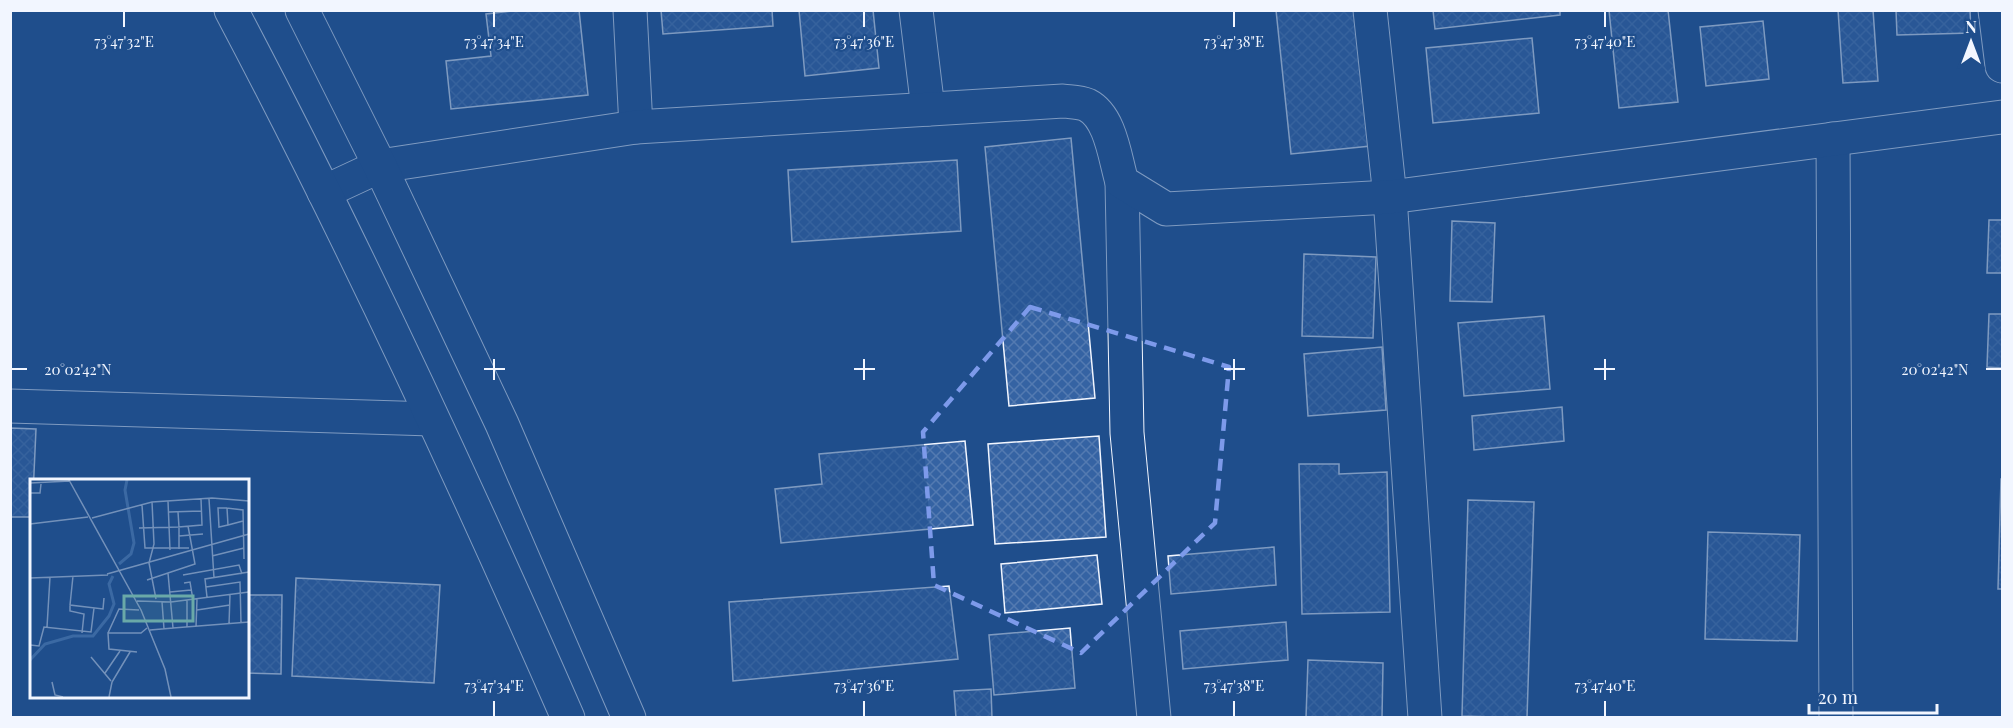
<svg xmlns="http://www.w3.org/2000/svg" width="2013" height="728" font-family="'Playfair Display',serif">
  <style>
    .building { fill: url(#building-cross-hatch); stroke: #f2f6ff; stroke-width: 1.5 }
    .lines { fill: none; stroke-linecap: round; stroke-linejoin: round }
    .street-casing { stroke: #f2f6ff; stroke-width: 35 }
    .highway-casing { stroke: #f2f6ff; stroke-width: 35 }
    .street { stroke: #1f4e8c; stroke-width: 33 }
    .highway { stroke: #1f4e8c; stroke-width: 33 }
    .marked { fill: none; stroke: #7d9aea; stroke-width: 4.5; stroke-dasharray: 12 8; stroke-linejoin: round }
    .ticks { fill: none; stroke: #f2f6ff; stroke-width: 2 }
    .inset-river { fill: none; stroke: #3b69a3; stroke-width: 3 }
    .inset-road { fill: none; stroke: #7391ba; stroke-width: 1.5 }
    .view { fill: #6aa9a8; fill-opacity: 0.15; stroke: #6aa9a8; stroke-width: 3 }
    .inset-edge { fill: none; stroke: #f2f6ff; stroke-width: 3 }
    .ticks-label { font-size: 15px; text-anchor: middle; fill: #f2f6ff; stroke: #1f4e8c; stroke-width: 4.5; stroke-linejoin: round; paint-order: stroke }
  </style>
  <defs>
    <pattern id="building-cross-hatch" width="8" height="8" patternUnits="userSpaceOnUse" patternTransform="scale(1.5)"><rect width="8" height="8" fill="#3563a3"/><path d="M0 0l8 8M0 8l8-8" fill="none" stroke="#537ab1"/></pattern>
  </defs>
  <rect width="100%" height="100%" fill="#1f4e8c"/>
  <g class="building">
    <polygon points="521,10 579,10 588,95 451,109 446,61 491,56 486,14"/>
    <polygon points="661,10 772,10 773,26 663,34"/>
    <polygon points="799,10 873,10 879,68 805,76"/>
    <polygon points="1276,10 1367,10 1381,145 1291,154"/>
    <polygon points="1433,10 1560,10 1560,15 1435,29"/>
    <polygon points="1609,10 1668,10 1678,102 1619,108"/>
    <polygon points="1838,10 1873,10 1878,81 1843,83"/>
    <polygon points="1896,10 1970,10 1971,33 1897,35"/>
    <polygon points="1763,21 1769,79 1706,86 1700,27"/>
    <polygon points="1532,38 1539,113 1433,123 1426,48"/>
    <polygon points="1071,138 1095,398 1009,406 985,147"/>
    <polygon points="957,160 961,231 792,242 788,170"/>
    <polygon points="1989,220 2002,220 2002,273 1987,273"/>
    <polygon points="1452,221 1495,223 1492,302 1450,301"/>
    <polygon points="1304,254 1376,257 1373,338 1302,336"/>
    <polygon points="1989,314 2002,314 2002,368 1987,367"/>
    <polygon points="1544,316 1550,389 1464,396 1458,323"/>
    <polygon points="1382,347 1386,410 1308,416 1304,354"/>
    <polygon points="1562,407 1564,441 1474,450 1472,416"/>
    <polygon points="10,428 36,429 32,517 10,517"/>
    <polygon points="1099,436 1106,537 995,544 988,444"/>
    <polygon points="965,441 973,525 781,543 775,489 822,484 819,454"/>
    <polygon points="1299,464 1339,464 1339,474 1387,472 1390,612 1302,614"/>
    <polygon points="2001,479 2002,479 2002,589 1998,589"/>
    <polygon points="1468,500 1534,502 1527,718 1462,716"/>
    <polygon points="1708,532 1800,535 1797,641 1705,639"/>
    <polygon points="1274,547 1276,585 1171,594 1168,556"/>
    <polygon points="1097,555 1102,604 1005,613 1001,564"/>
    <polygon points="296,578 440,585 434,683 292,676"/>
    <polygon points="949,586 958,659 733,681 729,602"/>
    <polygon points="248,595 282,595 281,674 248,673"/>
    <polygon points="1286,622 1288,660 1183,669 1180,631"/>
    <polygon points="1070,628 1075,688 994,695 989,635"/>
    <polygon points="1308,660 1383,663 1382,718 1306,718"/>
    <polygon points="991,689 992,718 956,718 954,691"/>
  </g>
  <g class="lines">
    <defs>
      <g id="street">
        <polyline points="630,10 636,127"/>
        <polyline points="916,10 928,109"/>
        <polyline points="1370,10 1390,197 1425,718"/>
        <polyline points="1995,10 2002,66"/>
        <polyline points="1833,139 1836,718"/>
        <polyline points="1122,182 1127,433 1154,718"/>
        <path d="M324,192L380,166L636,127L1063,101C1071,102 1080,102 1087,105C1111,117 1115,159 1122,182L1166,209L1390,197L2002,117"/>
        <polyline points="10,406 432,419"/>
      </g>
      <g id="highway">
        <path d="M231,10C353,241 463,478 568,718"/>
        <polyline points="302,10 380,166 502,424 629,718"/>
      </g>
    </defs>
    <use href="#street" class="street-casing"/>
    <use href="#highway" class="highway-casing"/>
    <use href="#street" class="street"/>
    <use href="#highway" class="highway"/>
  </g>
  <path d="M0 0H2013V728H0ZM1030,307L1229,367L1215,523L1081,653L934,585L923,432Z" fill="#1f4e8c" fill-opacity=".55" fill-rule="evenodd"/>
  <path class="marked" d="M1030,307L1229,367L1215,523L1081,653L934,585L923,432Z"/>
  <path class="ticks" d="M124,12V27M494,12V27M864,12V27M1234,12V27M1605,12V27M494,359V380M864,359V380M1234,359V380M1605,359V380M12,369H27M484,369H505M854,369H875M1224,369H1245M1594,369H1615M1986,369H2001M494,701V716M864,701V716M1234,701V716M1605,701V716"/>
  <g transform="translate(30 479)">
    <rect width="219" height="219" fill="#1f4e8c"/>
    <path class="inset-river" d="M89,85L101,75L104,64L95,11L97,1M0,181L15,165L43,157H63L79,137L84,125L79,105L83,97"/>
    <path class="inset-road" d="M39,1L111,131L135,190L141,218M0,4L40,2M0,14H10L11,5M179,20L184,99M138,22L140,71M122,23L124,65L119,84L126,120M112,26L115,69H159M197,29H188L189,48L198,46M139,33L171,32M62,39L122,23L182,19L219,22M213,42L198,46L197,29L213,31L214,80M0,45L58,38M109,49L149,48L148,33M149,57L173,55M149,70V48L172,46L171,20M182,77L214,69M77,95L219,55M153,96L209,86L212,95M43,97L40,126L73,130L74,119M0,99L78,96M117,101L165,85L158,47M154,104L160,103L163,121M176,108L210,103L211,144M140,113L161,111M177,118L175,100L219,93M157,121V148M107,122L141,123L219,113M132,123L134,150M40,126V132L54,135L52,154M167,131L200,126M199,145L200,116M17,148L20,98M166,148L167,120M143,149L219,143M120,151L143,149L138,94M78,154L89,130L109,131M0,166L9,167L14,148L61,153L64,129M107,173L79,170L78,154H111L117,149M61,178L81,202M75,194L90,172M22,203L25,216L33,218M79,218L82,203L100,173"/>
    <path class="view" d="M94,117H163V142H94Z"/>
    <rect width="219" height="219" class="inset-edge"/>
  </g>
  <g class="ticks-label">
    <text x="124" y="47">73°47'32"E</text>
    <text x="494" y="47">73°47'34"E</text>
    <text x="864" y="47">73°47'36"E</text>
    <text x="1234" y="47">73°47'38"E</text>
    <text x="1605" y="47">73°47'40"E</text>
    <text x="78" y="375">20°02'42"N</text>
    <text x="1935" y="375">20°02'42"N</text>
    <text x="494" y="691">73°47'34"E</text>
    <text x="864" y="691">73°47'36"E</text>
    <text x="1234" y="691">73°47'38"E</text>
    <text x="1605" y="691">73°47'40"E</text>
  </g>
  <rect width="2013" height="728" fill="none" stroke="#f2f6ff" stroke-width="24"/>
  <g transform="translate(1971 42)" stroke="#1f4e8c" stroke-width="4.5" paint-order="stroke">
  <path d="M0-4.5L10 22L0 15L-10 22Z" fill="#f2f6ff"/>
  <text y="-9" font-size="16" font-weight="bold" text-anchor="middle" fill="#f2f6ff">N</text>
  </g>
  <path d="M1809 704v9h128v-9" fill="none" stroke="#f2f6ff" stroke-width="3"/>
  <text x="1818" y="704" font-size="18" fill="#f2f6ff" stroke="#1f4e8c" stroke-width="4.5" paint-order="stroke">20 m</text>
</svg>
